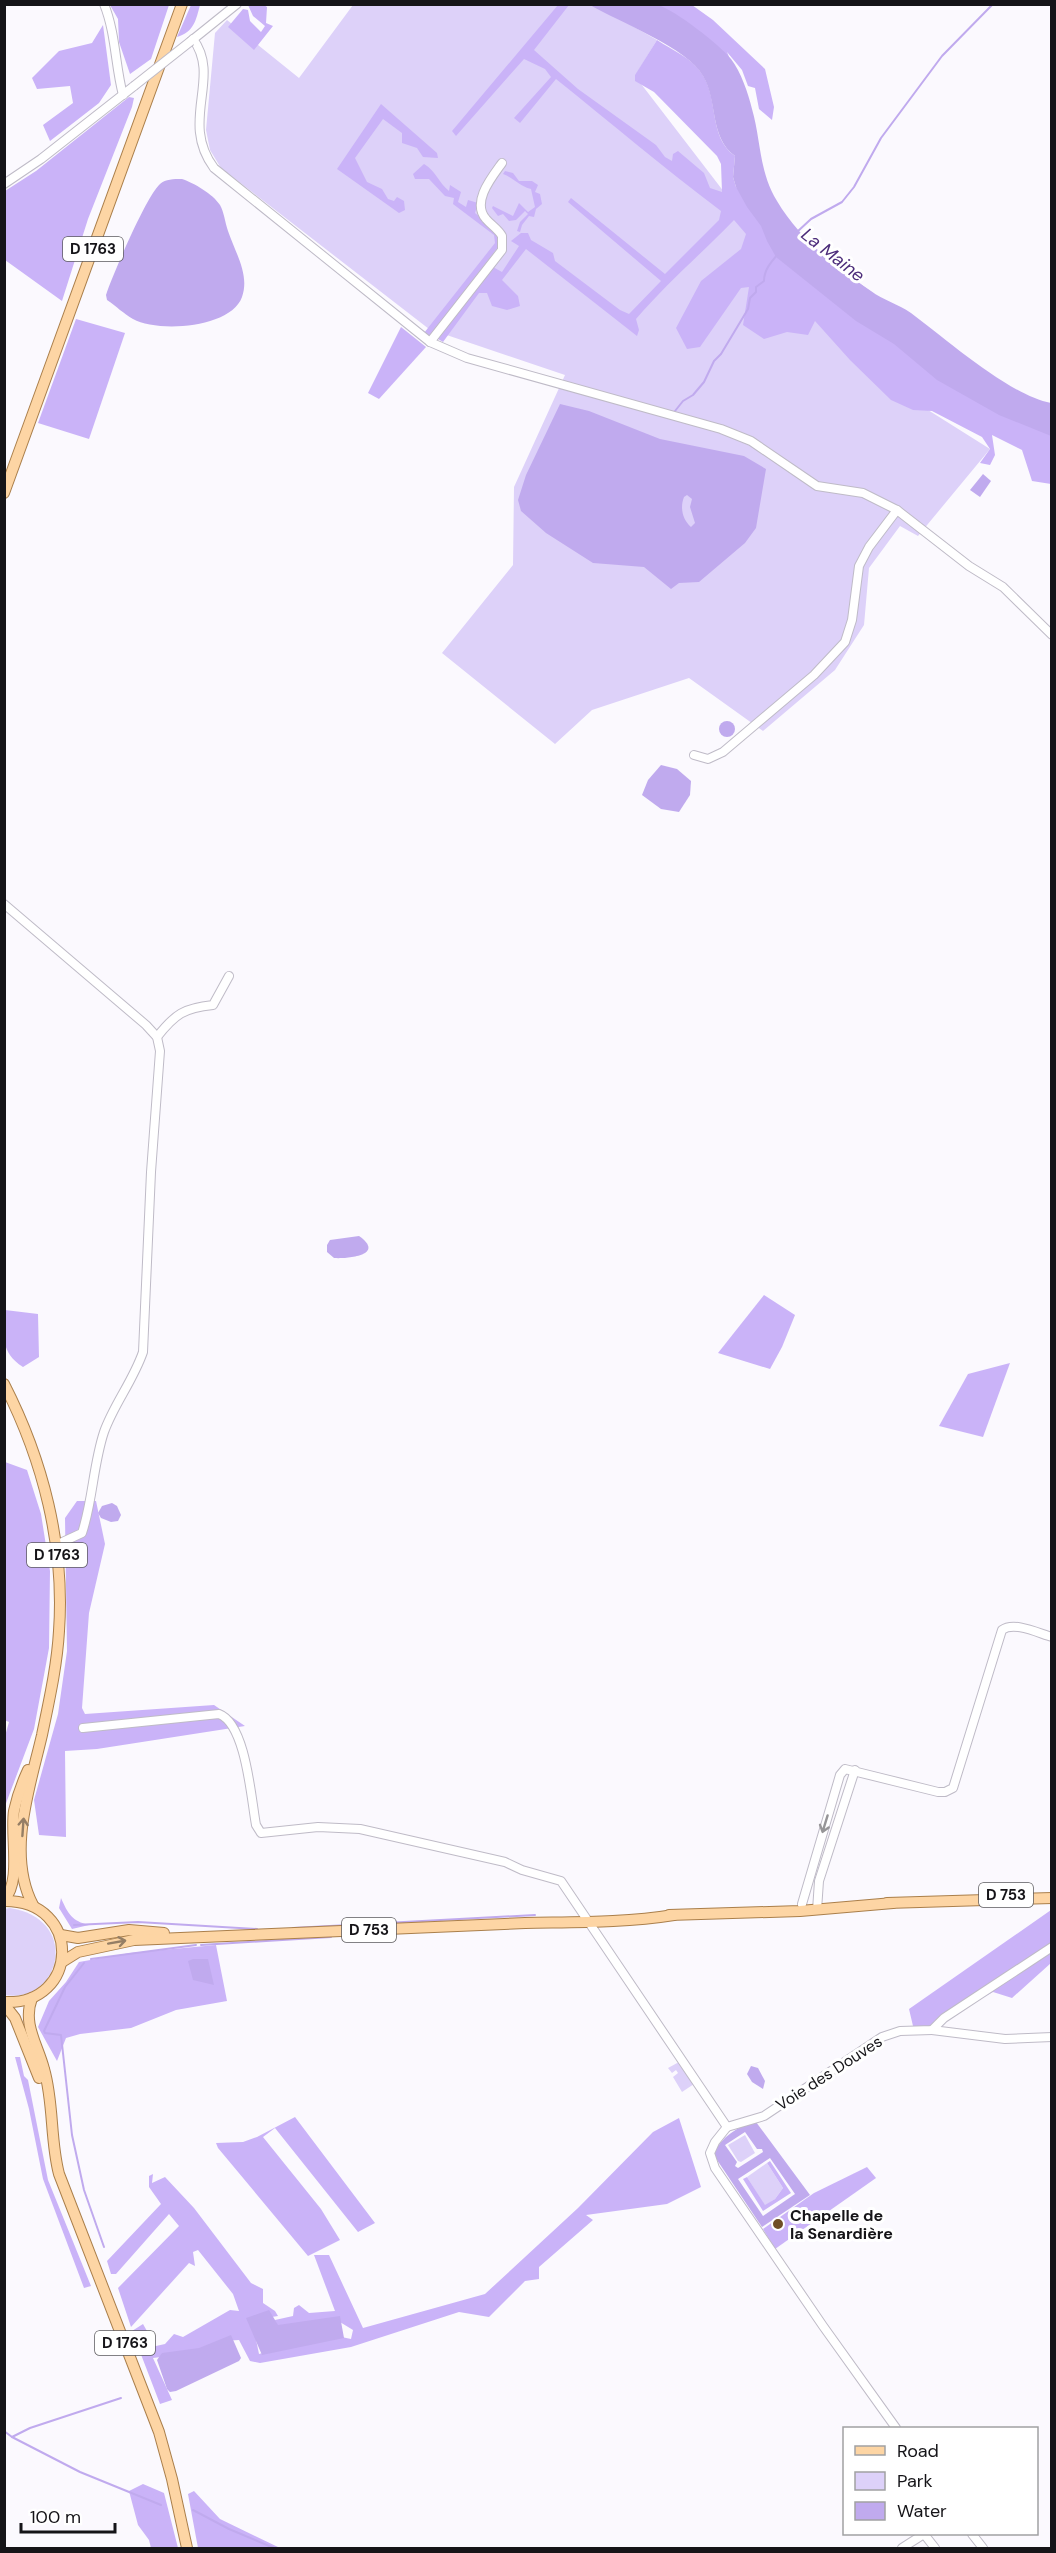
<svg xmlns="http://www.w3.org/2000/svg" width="1056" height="2553" font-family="'DM Sans',sans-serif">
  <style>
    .green { fill: #ddd1f9 }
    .forest { fill: #cab3f8 }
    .water { fill: #c0aaee; fill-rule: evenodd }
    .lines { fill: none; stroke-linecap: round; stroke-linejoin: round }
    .stream { stroke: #c0aaee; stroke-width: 2 }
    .minor-casing { stroke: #bfbbc7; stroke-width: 10 }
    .major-casing { stroke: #aa7f4b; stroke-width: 12 }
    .minor { stroke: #fff; stroke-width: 8 }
    .major { stroke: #fdd5a4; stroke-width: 10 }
    .minor-bridge-casing { stroke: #bfbbc7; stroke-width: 10; stroke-linecap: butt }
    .minor-bridge { stroke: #fff; stroke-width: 8 }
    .oneway { stroke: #969597 }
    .oneway2 { stroke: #957e65 }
    .poi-dot { fill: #6f4e25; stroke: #fff; stroke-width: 2 }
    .labels { text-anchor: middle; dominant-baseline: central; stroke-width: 6; stroke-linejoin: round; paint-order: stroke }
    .shield { fill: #fff; stroke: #5b5a5d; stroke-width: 1.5 }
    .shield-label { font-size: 15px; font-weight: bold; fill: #151418 }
    .street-label { font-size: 16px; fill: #151418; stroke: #fff }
    .poi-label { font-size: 16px; font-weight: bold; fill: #151418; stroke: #fff; text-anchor: start }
    .water-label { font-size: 18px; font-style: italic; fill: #4d2d7b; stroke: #fff }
  </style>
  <rect width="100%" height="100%" fill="#fbf9fe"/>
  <g class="green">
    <polygon points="353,5 596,5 657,40 635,76 824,322 928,410 990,449 918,536 900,526 869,568 864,625 835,670 763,731 689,678 592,710 555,744 442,653 513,565 514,487 565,375 429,329 221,168 210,150 206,130 215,33 227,20 299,78"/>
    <path d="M10,1908C81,1919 61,2004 5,1995L4,1909Z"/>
    <polygon points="679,2062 694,2084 682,2092 673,2077 678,2073 676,2070 672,2073 668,2068"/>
    <polygon points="745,2135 755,2153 741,2162 738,2161 728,2145"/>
    <polygon points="767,2163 783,2188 775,2199 765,2206 747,2177"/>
  </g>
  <g class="forest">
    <polygon points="110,5 169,5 151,59 130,74 119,42 118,19"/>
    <path d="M191,5H200C196,20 194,32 177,37Z"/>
    <polygon points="248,5 264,5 267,7 266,23 273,26 254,50 228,27 243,9 248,10 250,21 261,32 265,26 253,16"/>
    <path d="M558,5H569L534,50L578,89L656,145L665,157L672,161L673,154L678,151L704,173L710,188L722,192L721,164L717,156L654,92L635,81V75L657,40C672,50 692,58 702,74C719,99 708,137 735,156L733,177L736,187L1051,432V484L1032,481L1022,450L992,435L995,455L990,465L980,463L990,449L982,437L932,411L913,410L891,400L850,360L815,321L808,335L787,332L764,339L743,325L749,287L741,288L700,347L687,349L676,328L701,281L741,249L746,234L734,220C701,254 666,284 636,319L639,330L637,336L526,249L502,280L518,296L520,306L507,310L492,306L487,293H479L443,342L438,339L493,267L502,272L519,246L511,241L521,233H528L531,240L553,253L555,261L620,310L629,314L661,281L568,202L571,198L665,274L719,220L721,211C664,168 611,123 556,79L520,123L514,118L551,77L545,69L524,59L456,136L452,131Z"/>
    <polygon points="657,5 692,5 713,20 765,69 774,107 772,120 759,109 755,88 748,86 742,70 727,52 745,94 739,95"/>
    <polygon points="103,25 111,85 99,103 50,141 43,125 73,103 70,86 37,89 32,78 59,51 92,43"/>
    <polygon points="129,97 134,98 132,107 88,219 62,301 5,260 5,191 36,171"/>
    <polygon points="381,104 437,153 438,158 423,157 417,148 402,143 402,133 383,119 355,158 367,182 382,189 388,199 394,201 397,197 404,201 405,210 399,213 337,169"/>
    <path d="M424,164C436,171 438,182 449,191L450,185L461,192L458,202L466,207L468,200L478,203L475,213C487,223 499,230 498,247L430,337L424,333L495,243L494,235L453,204L454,198L445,196L429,179H415L413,174Z"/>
    <path d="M505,171L513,173L519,181H532L538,185L535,192L540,194L542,204L536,209L534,217L529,216L522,225L520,232L517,231L520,222L528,214L525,211L516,220L509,221L503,214L498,216L492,208L493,206L513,216L519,203L528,212L535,207L531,189C519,186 514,178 503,174Z"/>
    <polygon points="76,319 125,333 89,439 38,423"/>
    <polygon points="401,327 426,347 379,399 368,393"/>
    <polygon points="764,1295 795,1315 782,1347 770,1369 718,1353"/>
    <path d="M5,1310L38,1314L39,1357L23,1367C0,1352 4,1337 5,1310Z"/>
    <polygon points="1010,1363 983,1437 939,1426 968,1374"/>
    <polygon points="5,1462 27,1470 41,1514 50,1571 49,1648 34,1729 5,1806 5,1736 9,1722 4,1720"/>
    <polygon points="77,1501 96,1501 105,1544 89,1613 82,1708 85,1714 214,1705 245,1726 97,1749 65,1751 66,1837 39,1835 34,1800 58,1714 67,1651 65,1518"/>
    <path d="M61,1898C68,1914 72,1921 89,1925L72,1929L59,1908Z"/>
    <polygon points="1051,1910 1051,1963 1012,1998 993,1992 932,2026 913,2026 909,2009"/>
    <polygon points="216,1945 227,2001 176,2010 131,2028 80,2034 66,2038 57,2061 38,2027 49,2001 66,1982 79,1962 130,1953"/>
    <polygon points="15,2057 20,2057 24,2076 28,2080 48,2180 91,2286 84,2288 43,2179 29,2109"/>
    <polygon points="295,2117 375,2223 358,2232 275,2128 263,2137 321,2209 340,2240 308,2256 218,2148 216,2143 243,2142 257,2137"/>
    <polygon points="679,2118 701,2187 667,2204 586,2215 593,2220 539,2267 539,2279 525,2281 489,2317 459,2312 351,2347 260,2363 250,2361 239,2340 222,2341 193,2353 153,2358 172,2400 160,2404 132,2331 143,2324 152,2340 147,2348 165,2344 174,2334 183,2337 230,2310 239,2311 233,2294 198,2250 193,2252 195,2266 189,2263 131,2327 118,2288 179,2226 169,2214 116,2274 111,2274 107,2261 161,2204 149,2187 149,2176 153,2174 152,2183 165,2177 194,2208 251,2283 263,2289 263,2303 275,2311 278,2316 252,2320 259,2354 332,2335 351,2339 353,2330 335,2319 276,2328 275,2320 293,2316 294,2308 299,2305 309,2313 335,2311 314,2255 329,2255 363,2328 485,2294 578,2208 653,2132"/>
    <polygon points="770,2161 791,2193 763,2211 743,2179 747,2177 765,2205 775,2199 783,2188 767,2163"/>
    <polygon points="867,2167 876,2178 775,2249 763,2229 814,2193"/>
    <polygon points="143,2484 164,2493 178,2548 151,2548 149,2540 138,2525 129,2491"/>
    <polygon points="194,2491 220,2519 280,2548 198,2548 188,2494"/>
  </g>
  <g class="water">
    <path d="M590,5C607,4 644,1 658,5C675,10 720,45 731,59C741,72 748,93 752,109C761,140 759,172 777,201C799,238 835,267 871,291C883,300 898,304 911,313C946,339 1009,395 1051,403V436L999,415L937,380L894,344L856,321L776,257L767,241L761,226L747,207L736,187L733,177L735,156C709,137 718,101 703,76C688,48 619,22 590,5Z"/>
    <path d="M182,179C194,183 213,194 220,205C224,212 225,222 228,231C235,252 250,275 242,297C231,328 158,333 133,319C124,314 116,306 107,300L106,295C112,276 147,195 160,184C166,179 173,179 182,179Z"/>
    <path d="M560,404L589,411L660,439L744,456L766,469L756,528L745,543L699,582L679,583L671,589L644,567L593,563L546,533L521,511L518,500L526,475ZM687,495L692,499L690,507L695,523L691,527C682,519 680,507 684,497Z"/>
    <polygon points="983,474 991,481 980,497 970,490"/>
    <circle cx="727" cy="729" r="8"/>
    <polygon points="661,765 677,769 691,781 690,795 679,812 661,809 642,795 648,780"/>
    <path d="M359,1236C386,1255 348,1259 334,1258L327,1252V1245L330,1240Z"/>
    <polygon points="112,1503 117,1506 121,1515 118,1521 111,1522 101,1518 98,1513 102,1506"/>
    <polygon points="193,1959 208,1959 214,1985 193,1980 188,1961"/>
    <polygon points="751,2066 758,2068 765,2081 763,2089 752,2082 747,2074"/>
    <path d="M756,2122L810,2195L762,2227L713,2154C723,2136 736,2127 756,2122ZM745,2132L757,2149H762L763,2152L738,2168L735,2166L737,2162L725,2145ZM770,2158L795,2194L763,2216L738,2179Z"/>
    <polygon points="269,2310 278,2325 340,2316 344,2338 262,2355 246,2318"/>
    <polygon points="231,2335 241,2358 239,2361 176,2391 170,2392 167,2389 157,2360 162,2353 199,2348"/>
  </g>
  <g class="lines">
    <g class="stream">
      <polyline points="797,232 811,219 842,202 854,187 881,138 942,56 993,4"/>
      <path d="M675,411L683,401L693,395L704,382L714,361L721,354L748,309L750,298L756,292V287L764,281C764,270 771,262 778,254"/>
      <polyline points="74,1925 138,1922 257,1929"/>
      <polyline points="293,1928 535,1915"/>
      <polyline points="201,1945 331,1937"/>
      <polyline points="91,1959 196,1945"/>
      <polyline points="84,1963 65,1987 44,2031 45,2033 61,2035 72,2135 84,2190 104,2247"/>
      <polyline points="4,2431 12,2437 30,2428 121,2398"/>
      <polyline points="12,2437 80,2472 161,2505"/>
      <polyline points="193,2510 229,2529 274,2548"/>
    </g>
    <defs>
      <g id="minor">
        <path d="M104,4C116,34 115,65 123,95"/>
        <path d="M193,39C222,78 179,121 214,168L430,342L467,358L721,429L751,441L817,486L863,493L897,510L969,566L1003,587L1052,635"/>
        <polyline points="191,41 237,4"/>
        <polyline points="4,184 41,159 134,86"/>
        <path d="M430,342L502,250V236C498,229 491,225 486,219C471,202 492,177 502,163"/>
        <polyline points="694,755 708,759 723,752 814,675 845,642 852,620 859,566 869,547 897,510"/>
        <path d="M4,904L146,1025L157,1037L160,1051L151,1172L143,1352C133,1381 114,1404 104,1432C93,1465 93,1500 82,1533L56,1545"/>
        <path d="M157,1037C175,1014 184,1008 213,1005L229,976"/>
        <path d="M83,1728L219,1714C246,1724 251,1798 256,1825L261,1833L318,1827L360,1829L505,1862L522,1870L561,1881L727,2127"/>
        <path d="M802,1904L840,1775L845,1769L938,1792H945L953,1788L1002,1630C1014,1621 1038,1633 1052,1637"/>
        <polyline points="817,1910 819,1881 855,1770"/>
        <polyline points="932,2030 1005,2039 1052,2037"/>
        <polyline points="727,2127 764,2116 882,2037 900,2031 932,2030 944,2018 1052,1947"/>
        <polyline points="727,2127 715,2142 710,2153 715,2168 823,2326 896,2428"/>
        <polyline points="972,2534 983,2548"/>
        <polyline points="902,2548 924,2534 935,2548"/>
      </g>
      <g id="major">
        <polyline points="4,493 182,4"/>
        <path d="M4,1384C43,1460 65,1546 59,1631C57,1666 49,1701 42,1735C30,1787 6,1854 33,1905"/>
        <path d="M4,1900C22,1881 10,1836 14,1811C17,1797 22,1783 28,1770"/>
        <path d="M4,1901C83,1900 80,2006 4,2002"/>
        <polyline points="887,1903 1052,1898"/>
        <polyline points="669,1915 800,1911 893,1903"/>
        <polyline points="61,1935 78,1938 129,1930 164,1933"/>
        <path d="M62,1962L78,1952L134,1940L525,1923C575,1922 624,1923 674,1915"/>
        <path d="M32,1998C22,2024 38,2045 44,2069C54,2103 50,2140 59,2174L159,2432L172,2479L187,2548"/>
        <polyline points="4,2004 15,2018 39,2078"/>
      </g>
    </defs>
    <use href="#minor" class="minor-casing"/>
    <use href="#major" class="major-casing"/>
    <use href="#minor" class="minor"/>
    <use href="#major" class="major"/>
    <defs>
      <polyline id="minor-bridge" points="134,86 191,41"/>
    </defs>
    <use href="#minor-bridge" class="minor-bridge-casing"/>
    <use href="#minor-bridge" class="minor-bridge"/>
  </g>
  <defs><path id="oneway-shaft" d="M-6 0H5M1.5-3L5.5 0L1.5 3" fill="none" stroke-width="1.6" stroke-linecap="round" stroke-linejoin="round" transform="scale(1.5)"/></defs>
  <use class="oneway" href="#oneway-shaft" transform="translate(825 1824) rotate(107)"/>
  <g class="oneway2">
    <use href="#oneway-shaft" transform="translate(23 1827) rotate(-86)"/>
    <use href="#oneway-shaft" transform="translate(117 1942) rotate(-10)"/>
  </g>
  <circle class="poi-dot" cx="778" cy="2224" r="6"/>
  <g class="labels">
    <g class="shield">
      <rect x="63" y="237" width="60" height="24" rx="4.5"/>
      <rect x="27" y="1543" width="60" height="24" rx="4.5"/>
      <rect x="979" y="1883" width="54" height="24" rx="4.5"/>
      <rect x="342" y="1918" width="54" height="24" rx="4.5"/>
      <rect x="95" y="2331" width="60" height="24" rx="4.5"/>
    </g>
    <g class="shield-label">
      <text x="93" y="249">D 1763</text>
      <text x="57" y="1555">D 1763</text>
      <text x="1006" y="1895">D 753</text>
      <text x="369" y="1930">D 753</text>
      <text x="125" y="2343">D 1763</text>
    </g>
    <g class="street-label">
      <text transform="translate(829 2073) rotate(-33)">Voie des Douves</text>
    </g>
    <g class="poi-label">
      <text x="790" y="2215">Chapelle de<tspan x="790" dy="18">la Senardière</tspan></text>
    </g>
    <g class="water-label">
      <text transform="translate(833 255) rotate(38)">La Maine</text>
    </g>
  </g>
  <rect width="1056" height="2553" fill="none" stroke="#151418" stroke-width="12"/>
  <rect x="843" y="2427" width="195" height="108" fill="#ffffff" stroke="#a1a1a3" stroke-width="1.5"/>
  <rect x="855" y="2446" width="30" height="9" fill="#fdd5a4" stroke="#a1a1a3" stroke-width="1.5"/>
  <text x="897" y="2457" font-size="18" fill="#151418">Road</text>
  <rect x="855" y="2472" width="30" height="18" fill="#ddd1f9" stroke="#a1a1a3" stroke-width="1.5"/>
  <text x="897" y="2487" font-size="18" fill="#151418">Park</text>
  <rect x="855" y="2502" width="30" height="18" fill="#c0aaee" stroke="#a1a1a3" stroke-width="1.5"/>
  <text x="897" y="2517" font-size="18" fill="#151418">Water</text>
  <path d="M21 2523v9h94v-9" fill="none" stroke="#151418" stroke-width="3"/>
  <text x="30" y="2523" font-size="18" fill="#151418" stroke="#ffffff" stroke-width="4.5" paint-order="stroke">100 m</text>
</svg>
